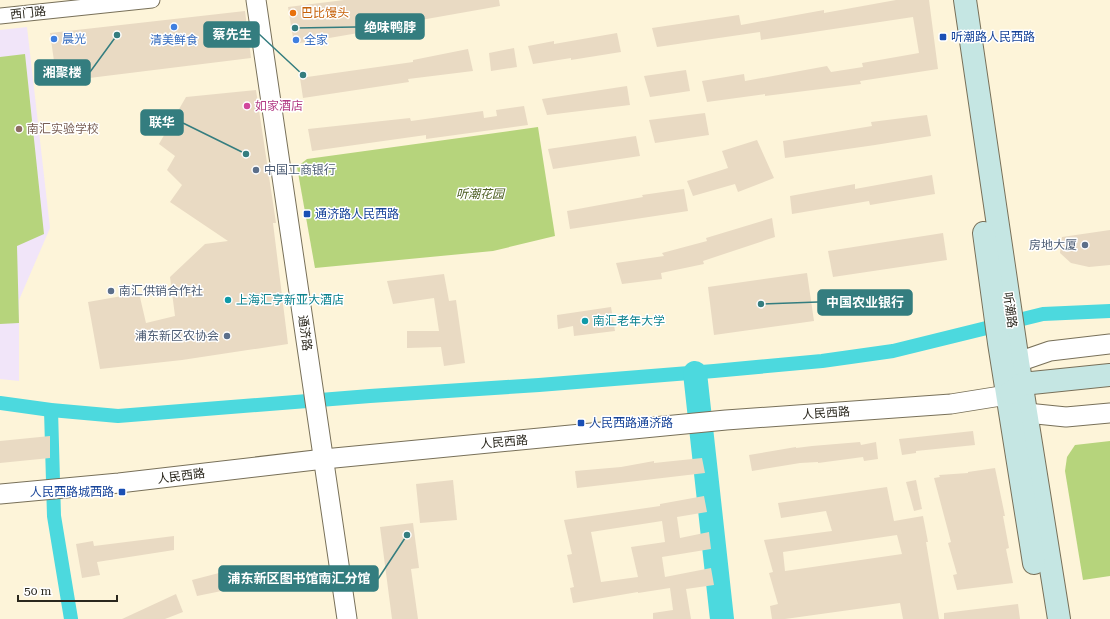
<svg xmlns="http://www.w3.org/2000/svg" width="1110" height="619" font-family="'Roboto Serif','Noto Sans SC',serif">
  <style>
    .education { fill: #f1e5f9 }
    .green { fill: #b6d47c }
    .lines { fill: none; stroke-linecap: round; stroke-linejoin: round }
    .canal { stroke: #4cd9de; stroke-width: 14 }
    .river { stroke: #4cd9de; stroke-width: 24 }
    .building { fill: #e9dac3; fill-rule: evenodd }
    .minor-casing { stroke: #787059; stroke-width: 17 }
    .tertiary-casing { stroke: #787059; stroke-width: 21 }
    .secondary-casing { stroke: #787059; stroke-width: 24 }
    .minor { stroke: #fff; stroke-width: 15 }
    .tertiary { stroke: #fff; stroke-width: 19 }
    .secondary { stroke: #c5e6e3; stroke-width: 22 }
    .food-dot { fill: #e8710a; stroke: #fff; stroke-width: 1.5 }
    .shop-dot { fill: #3f7fe0; stroke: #fff; stroke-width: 1.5 }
    .transit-dot { fill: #1a4fb4; stroke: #fff; stroke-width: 1.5 }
    .hotel-dot { fill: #d1479c; stroke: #fff; stroke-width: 1.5 }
    .education-dot { fill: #8d6e63; stroke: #fff; stroke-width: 1.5 }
    .service-dot { fill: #5c6f8a; stroke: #fff; stroke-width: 1.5 }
    .culture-dot { fill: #0f9aa8; stroke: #fff; stroke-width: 1.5 }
    .labels { text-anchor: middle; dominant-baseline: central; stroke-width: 3; stroke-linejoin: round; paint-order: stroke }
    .street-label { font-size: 12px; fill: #2a271d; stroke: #fff }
    .food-label { font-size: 12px; fill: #c56008; stroke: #fff; text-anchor: start }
    .transit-label { font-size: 12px; fill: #164399; stroke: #fff; text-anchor: start }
    .shop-label { font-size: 12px; fill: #366cbe; stroke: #fff; text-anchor: start }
    .hotel-label { font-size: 12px; fill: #b23c85; stroke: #fff; text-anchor: start }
    .education-label { font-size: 12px; fill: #785e54; stroke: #fff; text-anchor: start }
    .service-label { font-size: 12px; fill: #4e5e75; stroke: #fff; text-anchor: start }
    .park-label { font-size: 12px; font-style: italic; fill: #4c5f21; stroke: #fff }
    .culture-label { font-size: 12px; fill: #0d838f; stroke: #fff; text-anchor: start }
    .leader { fill: none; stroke: #347d7f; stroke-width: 1.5 }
    .callout-dot { fill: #347d7f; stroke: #fff; stroke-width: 1.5 }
    .callout { fill: #347d7f; stroke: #347d7f; stroke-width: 1.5 }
    .callout-label { font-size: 13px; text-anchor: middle; font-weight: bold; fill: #fff }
  </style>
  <rect width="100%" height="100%" fill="#fdf4d9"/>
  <polygon class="education" points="27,27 50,228 19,300 19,381 0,379 0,30"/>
  <g class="green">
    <polygon points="25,54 44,234 17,246 19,323 0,324 0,57"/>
    <polygon points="538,127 555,236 493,251 315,268 297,167 307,159"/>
    <polygon points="1110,441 1110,576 1083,580 1065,471 1067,457 1075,445"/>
  </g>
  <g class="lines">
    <g class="canal">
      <polyline points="0,403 51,410 118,416 370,396 539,385 714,371 822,361 893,351 1043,314 1110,311"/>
      <polyline points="51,410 54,516 71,619"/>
    </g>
    <polyline class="river" points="695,373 722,619"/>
  </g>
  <g class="building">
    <polygon points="344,0 499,0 500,6 370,29 370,31 294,44 288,7"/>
    <polygon points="896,0 929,0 938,69 860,81 861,84 765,96 765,94 707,102 702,81 744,74 745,81 827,66 831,72 863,67 862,63 919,53 913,17 761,40 760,32 657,47 652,28 739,15 741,25 824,10 824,13"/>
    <polygon points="245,11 251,58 57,82 50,33"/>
    <polygon points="617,33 621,52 571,60 571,58 533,64 528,46 554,41 554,44"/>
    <polygon points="514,48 517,67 491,71 489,53"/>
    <polygon points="468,49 473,71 408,79 409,82 303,98 300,78 413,62 413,60"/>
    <polygon points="686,70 690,91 650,97 644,76"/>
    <polygon points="627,86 630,105 547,115 542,99"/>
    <polygon points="256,90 276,223 273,223 288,344 182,360 100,369 88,302 139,293 146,323 175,316 170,277 205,244 228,241 170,202 182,185 167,170 175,156 159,144 186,97"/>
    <polygon points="524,106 528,125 426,139 426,135 312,151 308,129 410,118 411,121 483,111 484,118 497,116 496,110"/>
    <polygon points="705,113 709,135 655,143 649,120"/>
    <polygon points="927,115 931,136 875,145 785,158 783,141 872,126 871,122"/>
    <polygon points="636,136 640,156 553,169 548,149"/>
    <polygon points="757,140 774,178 738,192 735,184 693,196 687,181 728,168 722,151"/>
    <polygon points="932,175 935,194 870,205 869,201 792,214 790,196 855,184 855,189"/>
    <polygon points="684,189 688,211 570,229 567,211 643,197 642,195"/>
    <polygon points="772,218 775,237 703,261 704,264 661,273 662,279 622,284 616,263 664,256 662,253 707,241 706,238"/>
    <polygon points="1110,230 1110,265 1089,267 1071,263 1060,253 1062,237"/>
    <polygon points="943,233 947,260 833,277 828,251"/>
    <polygon points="807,273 814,321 714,335 708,287"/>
    <polygon points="444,274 449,301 456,300 465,363 444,366 441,347 407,348 407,331 439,331 434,298 393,304 387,281"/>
    <polygon points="611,307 615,331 574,336 573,326 558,329 557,315"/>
    <polygon points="973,431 975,445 916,451 916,453 902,455 899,439"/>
    <polygon points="50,436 50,458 0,463 0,441"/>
    <polygon points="860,442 861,445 876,442 878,459 864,461 863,457 818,463 818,462 800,463 752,471 749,455 796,447 796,448 812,446"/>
    <polygon points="702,458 705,473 577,488 575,471 621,467 654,461 654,463"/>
    <polygon points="995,468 1005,516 1003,516 1009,548 1006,549 1013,583 957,590 953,575 957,574 948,543 951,542 934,478 940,477 939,475 968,473 968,472"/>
    <polygon points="453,480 457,520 420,523 416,484"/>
    <polygon points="916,480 922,509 914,511 906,482"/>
    <path d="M887,487L894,521L923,516L928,542H926L939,619H903L900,603L785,619H772L770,606L778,604L769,573L773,572L764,540L832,531L826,511L781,518L778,503ZM897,535L902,554L785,571L783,552Z"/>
    <path d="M704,496L707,512L677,517L680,538L709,532L711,549L662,557L665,577L711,568L714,585L686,589L691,619H653V613L673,610L670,588L638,593V592L573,603L570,588L574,587L567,555L572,554L564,520L660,506V504ZM662,521L665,542L631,547L638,577L601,582L591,532Z"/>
    <polygon points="413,523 419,568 411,569 418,619 392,619 380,527"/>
    <polygon points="174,536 174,550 97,562 100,575 82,578 76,544 93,541 94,546"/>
    <polygon points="246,566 246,586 197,596 192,580"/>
    <polygon points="176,594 183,612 165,619 122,619"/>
    <polygon points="1018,604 1020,619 944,619 944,613"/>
  </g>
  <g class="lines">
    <defs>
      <polyline id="minor" points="0,16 152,0"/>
      <g id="tertiary">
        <polyline points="256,0 347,619"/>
        <polyline points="1013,376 1018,362 1050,351 1110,344"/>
        <polyline points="1016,403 1027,413 1066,417 1110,413"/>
        <polyline points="0,494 119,483 324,459 726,420 951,404 1007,395"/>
      </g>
      <g id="secondary">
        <polyline points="965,0 1018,362 1059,619"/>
        <polyline points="984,233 999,343 1034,563"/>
        <polyline points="1010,393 1022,384 1110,375"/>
      </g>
    </defs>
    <use href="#minor" class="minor-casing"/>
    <use href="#tertiary" class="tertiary-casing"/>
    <use href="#secondary" class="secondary-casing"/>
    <use href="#minor" class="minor"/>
    <use href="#tertiary" class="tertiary"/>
    <use href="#secondary" class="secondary"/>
  </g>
  <circle class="food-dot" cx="293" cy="13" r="4"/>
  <g class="shop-dot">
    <circle cx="174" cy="27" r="4"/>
    <circle cx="54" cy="39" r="4"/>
    <circle cx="296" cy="40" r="4"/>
  </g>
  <g class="transit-dot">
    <rect x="939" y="33" width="8" height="8" rx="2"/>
    <rect x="303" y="210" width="8" height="8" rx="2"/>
    <rect x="577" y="419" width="8" height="8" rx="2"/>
    <rect x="118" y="488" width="8" height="8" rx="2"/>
  </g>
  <circle class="hotel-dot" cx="247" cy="106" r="4"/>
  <circle class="education-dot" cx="19" cy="129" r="4"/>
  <g class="service-dot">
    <circle cx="256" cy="170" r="4"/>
    <circle cx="1085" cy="245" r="4"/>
    <circle cx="111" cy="291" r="4"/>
    <circle cx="227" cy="336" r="4"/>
  </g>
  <g class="culture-dot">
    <circle cx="228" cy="300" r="4"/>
    <circle cx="585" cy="321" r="4"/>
  </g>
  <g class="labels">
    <g class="street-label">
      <text transform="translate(28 13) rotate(-6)">西门路</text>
      <text transform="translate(1010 310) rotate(82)">听潮路</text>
      <text transform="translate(305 333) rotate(82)">通济路</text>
      <text transform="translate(826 413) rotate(-4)">人民西路</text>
      <text transform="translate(504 442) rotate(-5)">人民西路</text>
      <text transform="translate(181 476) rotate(-7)">人民西路</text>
    </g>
    <g class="food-label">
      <text x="301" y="13">巴比馒头</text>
    </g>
    <g class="transit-label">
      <text x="951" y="37">听潮路人民西路</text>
      <text x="315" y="214">通济路人民西路</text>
      <text x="589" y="423">人民西路通济路</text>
      <text x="114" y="492" text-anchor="end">人民西路城西路</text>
    </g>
    <g class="shop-label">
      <text x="62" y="39">晨光</text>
      <text x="174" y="40" text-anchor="middle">清美鲜食</text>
      <text x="304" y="40">全家</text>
    </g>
    <g class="hotel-label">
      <text x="255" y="106">如家酒店</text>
    </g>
    <g class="education-label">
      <text x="27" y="129">南汇实验学校</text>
    </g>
    <g class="service-label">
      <text x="264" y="170">中国工商银行</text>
      <text x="1077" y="245" text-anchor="end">房地大厦</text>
      <text x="119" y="291">南汇供销合作社</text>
      <text x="219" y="336" text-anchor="end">浦东新区农协会</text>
    </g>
    <g class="park-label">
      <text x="480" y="194">听潮花园</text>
    </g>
    <g class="culture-label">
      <text x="236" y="300">上海汇亨新亚大酒店</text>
      <text x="593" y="321">南汇老年大学</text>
    </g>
  </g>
  <path class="leader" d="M295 28L356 27M303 75L259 34M117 35L90 72M246 154L183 123M761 304L818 302M407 535L378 579"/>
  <g class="callout-dot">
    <circle cx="295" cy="28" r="4"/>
    <circle cx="303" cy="75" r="4"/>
    <circle cx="117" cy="35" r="4"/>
    <circle cx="246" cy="154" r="4"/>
    <circle cx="761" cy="304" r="4"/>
    <circle cx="407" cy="535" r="4"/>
  </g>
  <g class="callout">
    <rect x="356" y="14" width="68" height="25" rx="4"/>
    <rect x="204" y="22" width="55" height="25" rx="4"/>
    <rect x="35" y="60" width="55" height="25" rx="4"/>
    <rect x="141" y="110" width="42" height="25" rx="4"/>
    <rect x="818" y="290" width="94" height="25" rx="4"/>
    <rect x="219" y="566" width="159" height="25" rx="4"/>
  </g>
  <g class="callout-label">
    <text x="390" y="32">绝味鸭脖</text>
    <text x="232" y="39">蔡先生</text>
    <text x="62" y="77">湘聚楼</text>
    <text x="162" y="127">联华</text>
    <text x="865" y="307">中国农业银行</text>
    <text x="299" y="583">浦东新区图书馆南汇分馆</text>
  </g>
  <path d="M18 595v6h99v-6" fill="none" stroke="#2a271d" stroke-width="2"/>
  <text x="24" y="595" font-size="12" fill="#2a271d" stroke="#ffffff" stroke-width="3" paint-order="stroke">50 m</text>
</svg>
